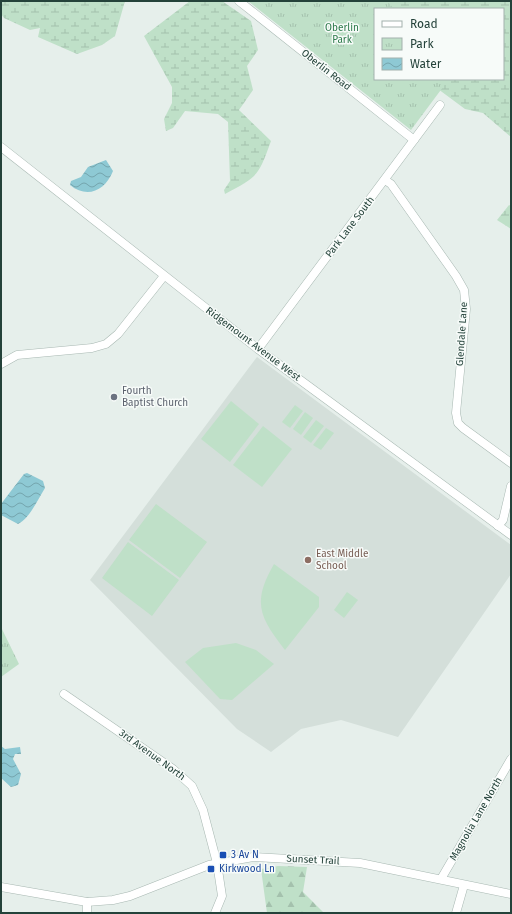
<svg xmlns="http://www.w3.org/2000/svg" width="512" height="914" font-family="'Fira Sans',sans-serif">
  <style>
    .built { fill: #d4dfda }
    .forest { fill: url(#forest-firs) }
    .wetland { fill: url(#wetland-marsh) }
    .park { fill: url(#park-tufts) }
    .pitch { fill: #bfe0c8 }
    .water { fill: url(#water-waves) }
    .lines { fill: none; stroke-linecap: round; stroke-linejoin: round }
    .minor-casing { stroke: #a8b8b2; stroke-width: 9 }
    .minor { stroke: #fff; stroke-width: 8 }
    .worship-dot { fill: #6b7280; stroke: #f7fbf9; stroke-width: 1.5 }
    .education-dot { fill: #8d6e63; stroke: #f7fbf9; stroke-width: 1.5 }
    .transit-dot { fill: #1a4fb4; stroke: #f7fbf9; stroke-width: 1.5 }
    .labels { text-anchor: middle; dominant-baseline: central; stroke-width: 3; stroke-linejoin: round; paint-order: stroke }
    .park-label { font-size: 10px; fill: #2d7a4b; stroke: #f7fbf9 }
    .street-label { font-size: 10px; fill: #24423a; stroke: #f7fbf9 }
    .worship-label { font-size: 10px; fill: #5b616d; stroke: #f7fbf9; text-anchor: start }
    .education-label { font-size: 10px; fill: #785e54; stroke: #f7fbf9; text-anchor: start }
    .transit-label { font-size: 10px; fill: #164399; stroke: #f7fbf9; text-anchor: start }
  </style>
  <defs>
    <pattern id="forest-firs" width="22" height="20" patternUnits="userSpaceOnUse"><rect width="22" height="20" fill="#bfe0c8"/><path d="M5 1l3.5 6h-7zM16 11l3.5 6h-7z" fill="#a4c1ad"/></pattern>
    <pattern id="wetland-marsh" width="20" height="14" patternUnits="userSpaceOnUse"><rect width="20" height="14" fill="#bfe0c8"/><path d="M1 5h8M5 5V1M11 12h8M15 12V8" fill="none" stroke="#a4c1ad"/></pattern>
    <pattern id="park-tufts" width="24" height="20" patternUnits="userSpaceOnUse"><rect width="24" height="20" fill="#bfe0c8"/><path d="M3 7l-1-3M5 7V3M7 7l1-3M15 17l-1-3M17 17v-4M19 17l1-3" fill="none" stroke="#a4c1ad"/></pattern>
    <pattern id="water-waves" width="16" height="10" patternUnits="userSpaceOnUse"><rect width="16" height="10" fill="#8ec9d4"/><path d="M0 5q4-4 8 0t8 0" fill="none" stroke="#74a5ad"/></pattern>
  </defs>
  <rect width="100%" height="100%" fill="#e6efeb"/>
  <polygon class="built" points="257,357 511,545 511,574 398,737 341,720 301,729 271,752 237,729 90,580"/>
  <polygon class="forest" points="278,866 307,867 303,892 324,913 267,913 261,869"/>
  <g class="wetland">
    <polygon points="1,1 125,1 115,36 102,45 77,54 38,37 40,28 30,30 4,18 1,14"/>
    <path d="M190,1H222L251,21L258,50L247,66L253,90L239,110L271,141C258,177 258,176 225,194L224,190L230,181L228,122L218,114L185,111L173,128L166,131L164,119L172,103V87L144,36Z"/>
    <polygon points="382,1 511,1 511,137 483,113 465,109 438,89 436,79 503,79 503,9 389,9"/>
    <polygon points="509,205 511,206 511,229 497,220"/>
  </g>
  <g class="park">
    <polygon points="248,1 387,1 394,9 375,9 375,79 449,79 411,130"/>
    <polygon points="1,627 19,664 1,677"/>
  </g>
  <g class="pitch">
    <polygon points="231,401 259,424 230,462 201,439"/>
    <polygon points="295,405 303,411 290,428 282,422"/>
    <polygon points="305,412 313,418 301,435 293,429"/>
    <polygon points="316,420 324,426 311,443 303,437"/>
    <polygon points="263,426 292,449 262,487 233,465"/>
    <polygon points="326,428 334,433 321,450 313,445"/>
    <polygon points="156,504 207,542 180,578 129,540"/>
    <polygon points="128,542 179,580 152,616 102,578"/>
    <path d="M274,564L319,597V607L285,650C259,617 252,602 274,564Z"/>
    <polygon points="347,592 358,600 344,618 334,610"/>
    <polygon points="236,643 256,650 274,664 232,700 220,699 185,662 203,648"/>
  </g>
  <g class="water">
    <path d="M106,160L113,171C105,191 87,199 70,185L71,181L81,177L88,167Z"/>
    <path d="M27,473L43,481L45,488C38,499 30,518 18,524L1,515V504L24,474Z"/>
    <polygon points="1,746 5,749 20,747 21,754 15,754 13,759 21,774 18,785 11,787 1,778"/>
  </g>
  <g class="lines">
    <defs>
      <g id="minor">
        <polyline points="239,1 414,140"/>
        <polyline points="1,147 258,349 511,535"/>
        <polyline points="385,180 391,184 456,276 464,290 466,309 456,413 458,423 463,428 511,463"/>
        <polyline points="258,349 440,105"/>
        <polyline points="1,364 17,355 92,348 106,344 118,334 164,276"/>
        <polyline points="498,526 503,520 511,486"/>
        <polyline points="64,694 173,769 192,786 203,810 217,863 222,896 215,913"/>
        <polyline points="441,879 511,759"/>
        <polyline points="1,887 87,902 113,900 130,896 209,865 253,857 360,863 511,894"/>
        <polyline points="87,902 87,913"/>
        <polyline points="456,913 464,885"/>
      </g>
    </defs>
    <use href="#minor" class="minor-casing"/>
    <use href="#minor" class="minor"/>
  </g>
  <circle class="worship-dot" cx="114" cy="397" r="4"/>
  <circle class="education-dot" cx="308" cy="560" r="4"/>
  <g class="transit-dot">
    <rect x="219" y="851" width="8" height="8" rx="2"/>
    <rect x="207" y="865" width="8" height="8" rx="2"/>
  </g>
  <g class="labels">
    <g class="park-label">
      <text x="342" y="28">Oberlin<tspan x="342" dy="12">Park</tspan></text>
    </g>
    <g class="street-label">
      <text transform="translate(326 70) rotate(38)">Oberlin Road</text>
      <text transform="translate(350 227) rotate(-53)">Park Lane South</text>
      <text transform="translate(462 334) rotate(-86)">Glendale Lane</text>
      <text transform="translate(253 344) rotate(37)">Ridgemount Avenue West</text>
      <text transform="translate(152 755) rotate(36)">3rd Avenue North</text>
      <text transform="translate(476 819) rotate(-60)">Magnolia Lane North</text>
      <text transform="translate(313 860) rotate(3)">Sunset Trail</text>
    </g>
    <g class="worship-label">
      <text x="122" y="391">Fourth<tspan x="122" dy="12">Baptist Church</tspan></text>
    </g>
    <g class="education-label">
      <text x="316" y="554">East Middle<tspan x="316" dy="12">School</tspan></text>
    </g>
    <g class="transit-label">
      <text x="231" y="855">3 Av N</text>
      <text x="219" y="869">Kirkwood Ln</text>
    </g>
  </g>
  <rect width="512" height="914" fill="none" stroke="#24423a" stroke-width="4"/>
  <rect x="374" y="8" width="130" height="72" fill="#f7fbf9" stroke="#a3b1ad"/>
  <rect x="382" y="21" width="20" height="6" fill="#ffffff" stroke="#a3b1ad"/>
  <text x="410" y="28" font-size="12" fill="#24423a">Road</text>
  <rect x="382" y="38" width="20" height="12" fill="url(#park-tufts)" stroke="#a3b1ad"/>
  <text x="410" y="48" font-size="12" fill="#24423a">Park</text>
  <rect x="382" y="58" width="20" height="12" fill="url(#water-waves)" stroke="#a3b1ad"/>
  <text x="410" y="68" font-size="12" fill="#24423a">Water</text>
</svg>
